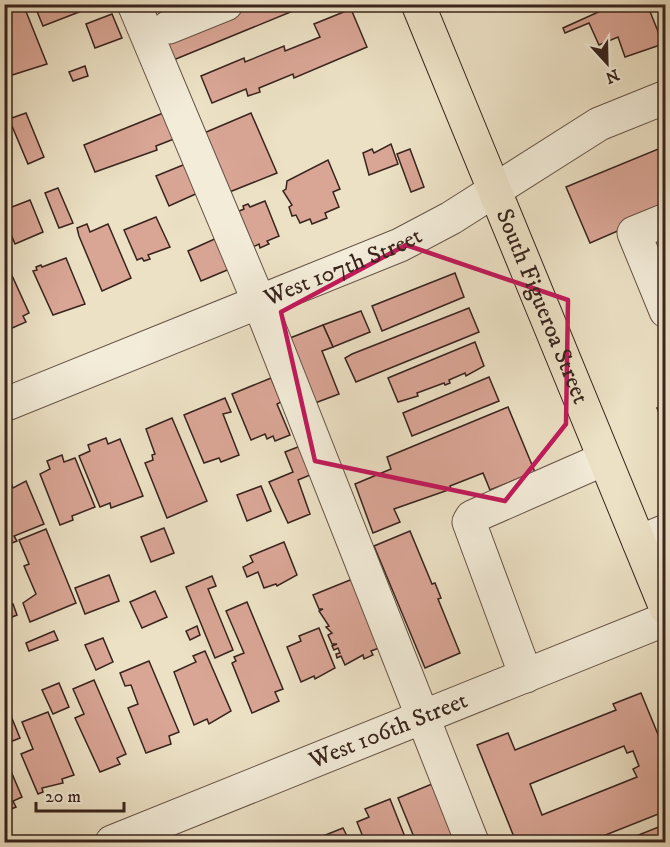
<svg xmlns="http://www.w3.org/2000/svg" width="670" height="847" font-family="'IM FELL DW Pica',serif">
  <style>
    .building { fill: #d9a595; stroke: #38241d; stroke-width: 1.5; fill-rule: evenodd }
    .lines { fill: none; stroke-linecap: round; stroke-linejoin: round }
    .minor-casing { stroke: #655347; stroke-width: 35 }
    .major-casing { stroke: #38241d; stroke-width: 35 }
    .minor { stroke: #f3ecd9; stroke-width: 33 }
    .major { stroke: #ece1c5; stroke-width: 33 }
    .marked { fill: none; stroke: #c2185b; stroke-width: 4.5; stroke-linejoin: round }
    .labels { text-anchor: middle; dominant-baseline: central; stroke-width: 4.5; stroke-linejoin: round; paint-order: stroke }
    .street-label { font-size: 24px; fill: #38241d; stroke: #f3ecd9 }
  </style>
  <rect width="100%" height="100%" fill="#ece1c5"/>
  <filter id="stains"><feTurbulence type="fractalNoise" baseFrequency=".00333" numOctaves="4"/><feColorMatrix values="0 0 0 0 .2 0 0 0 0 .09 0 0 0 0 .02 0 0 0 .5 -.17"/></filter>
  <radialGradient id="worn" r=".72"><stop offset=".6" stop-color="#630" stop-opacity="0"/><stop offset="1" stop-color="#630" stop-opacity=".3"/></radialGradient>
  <g class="building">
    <polygon points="23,4 47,64 9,76 7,71 4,72 4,13"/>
    <polygon points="34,4 91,4 92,7 43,26"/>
    <polygon points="257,4 310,4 171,61 163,43"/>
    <polygon points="616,4 647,4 663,44 625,57 618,37 599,45 589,23 565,33 563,28"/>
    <polygon points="351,9 367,47 294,78 293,74 259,88 260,92 248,96 246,89 212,103 201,76 244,58 245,62 284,46 285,51 320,37 314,24"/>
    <polygon points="112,14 122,38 95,48 86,24"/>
    <polygon points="85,66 88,76 73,81 69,72"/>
    <polygon points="168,111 179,137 156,146 157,150 95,172 84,145"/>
    <polygon points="26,113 44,157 28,164 9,119"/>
    <polygon points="251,113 277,173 222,195 197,136"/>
    <polygon points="391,144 398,164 369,175 363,153 372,149 374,153"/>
    <polygon points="663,147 666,210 590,243 566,187"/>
    <polygon points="410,149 424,187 411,192 397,154"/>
    <polygon points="328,160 340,189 333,192 339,207 325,213 327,218 312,224 310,219 300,223 296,215 292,216 289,207 292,205 283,191 286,189 287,181"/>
    <polygon points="188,163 200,192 169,206 156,176"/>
    <polygon points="58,188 73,223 59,228 45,193"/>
    <polygon points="30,200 43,232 15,244 4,217 4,210"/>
    <polygon points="265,201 279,236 267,241 269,244 260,248 259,244 251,248 237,212 244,209 243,206 248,204 250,207"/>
    <polygon points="156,217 170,247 148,255 150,259 144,261 142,258 137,260 124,230"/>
    <polygon points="87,224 90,232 108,224 131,278 102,291 79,236 77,228"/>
    <polygon points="219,237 232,268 201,281 188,251"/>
    <polygon points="4,258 29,313 23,316 26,322 10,329 7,322 4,323"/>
    <polygon points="66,258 85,304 53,315 33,271 37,270 36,267 41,265 42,267"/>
    <polygon points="455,273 464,297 382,331 372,306"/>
    <polygon points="469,308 479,332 356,382 345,358 352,354"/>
    <polygon points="361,311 370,332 333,347 323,325"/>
    <polygon points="323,325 333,347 322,351 339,394 315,403 285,340"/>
    <polygon points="475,342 484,366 466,376 465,373 449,380 450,383 445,385 444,383 417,393 418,396 398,402 388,378"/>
    <polygon points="489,377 499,401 412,436 403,413"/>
    <polygon points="271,378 281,402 277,404 290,435 275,441 273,436 267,439 265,434 251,440 232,394"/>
    <polygon points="225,398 231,412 223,414 239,455 221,462 219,458 204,463 184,415"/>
    <polygon points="666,405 666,430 657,408"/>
    <polygon points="508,407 535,472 490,490 483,473 450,486 451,489 394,509 400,522 373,533 355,484 391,469 387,457"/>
    <polygon points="172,418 207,501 167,518 145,463 153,460 152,455 155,454 146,429"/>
    <polygon points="106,438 108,444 120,439 143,496 111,508 110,503 100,507 79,456 90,451 88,445"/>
    <polygon points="303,445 310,475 298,480 310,514 288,523 269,482 293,472 285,452"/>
    <polygon points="62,455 64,462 75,458 95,507 72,516 73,520 60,525 40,474 50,469 47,461"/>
    <polygon points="9,478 13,488 26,481 44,524 14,536 17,541 9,544 4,536 4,479"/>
    <polygon points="261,486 271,511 247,521 237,495"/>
    <polygon points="164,528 174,553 151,562 141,537"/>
    <polygon points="46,529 76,603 30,622 23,603 36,594 24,566 29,564 19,540"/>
    <polygon points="410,531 432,584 435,583 441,598 438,599 460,653 425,668 374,546"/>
    <polygon points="284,542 297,575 277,586 276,584 264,588 258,572 247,577 243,567 253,562 250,556"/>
    <polygon points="109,575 119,601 85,614 75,588"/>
    <polygon points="212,576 216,586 208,589 233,650 215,658 186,587"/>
    <polygon points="355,578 368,610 363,612 366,612 379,648 371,651 373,655 364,659 363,655 345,665 341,656 337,658 336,654 340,653 338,648 334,650 332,646 337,644 332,644 328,635 332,633 326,627 329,626 319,611 323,609 319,609 313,595"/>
    <polygon points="155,591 167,617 142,628 130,602"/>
    <polygon points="247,602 283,689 275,692 279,701 252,713 232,663 236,661 234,657 244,653 226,611"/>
    <polygon points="13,604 17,615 5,620 4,608"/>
    <polygon points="197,626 200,635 190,640 186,631"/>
    <polygon points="319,628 335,668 315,679 314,676 301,682 287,647 301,641 299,636"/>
    <polygon points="54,631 58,640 29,651 26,643"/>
    <polygon points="103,638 113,662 96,670 85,645"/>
    <polygon points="205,651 231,711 209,724 207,719 194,725 174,672 196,662 193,656"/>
    <polygon points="149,661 179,732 169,736 171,744 146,753 128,708 138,704 131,685 125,686 120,673"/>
    <polygon points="94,680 126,754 117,758 120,764 100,772 75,718 84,714 73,689"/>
    <polygon points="59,683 69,707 53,714 42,690"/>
    <path d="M641,693L666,754V811L588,842H516L477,745L508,733L515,750L616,710L613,704ZM624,746L627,753L633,751L639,766L633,769L637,777L542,815L530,784Z"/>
    <polygon points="9,711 20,738 5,744 4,712"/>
    <polygon points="48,712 74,775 62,779 63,783 42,788 43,792 38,794 21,754 33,749 22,722"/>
    <polygon points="4,755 22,797 13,801 16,807 4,812"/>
    <polygon points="432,784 456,842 416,842 398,798"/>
    <polygon points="390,799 407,842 365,842 357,822 369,817 365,809"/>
    <polygon points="666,824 666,842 621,842"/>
    <polygon points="343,828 350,842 308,842"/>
  </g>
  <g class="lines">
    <defs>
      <g id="minor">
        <polyline points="134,4 259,302 472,842"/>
        <polyline points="169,27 226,4"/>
        <polyline points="666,220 634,233 666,311"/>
        <path id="s1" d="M4,405L400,245L451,218L599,124L666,97"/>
        <polyline points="639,542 666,531"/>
        <polyline points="526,676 469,522 472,517 604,459"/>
        <path id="s2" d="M112,842L666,619"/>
      </g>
      <g id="major">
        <path id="s3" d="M418,4L666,608"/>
      </g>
    </defs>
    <use href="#minor" class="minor-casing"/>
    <use href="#major" class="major-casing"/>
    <use href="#minor" class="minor"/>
    <use href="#major" class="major"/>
  </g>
  <path class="marked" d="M406,245L568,300L566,424L505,501L315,461L281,312Z"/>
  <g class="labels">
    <g class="street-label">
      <text stroke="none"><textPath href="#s1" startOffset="366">West 107th Street</textPath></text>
      <text stroke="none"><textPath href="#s3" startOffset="327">South Figueroa Street</textPath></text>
      <text stroke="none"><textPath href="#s2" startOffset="298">West 106th Street</textPath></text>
    </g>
  </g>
  <rect width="670" height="847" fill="none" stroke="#ece1c5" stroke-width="24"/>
  <rect x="6" y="6" width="658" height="835" fill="none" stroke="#38241d" stroke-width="3"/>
  <rect x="12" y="12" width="646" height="823" fill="none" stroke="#38241d" stroke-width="1.5"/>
  <g transform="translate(607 63) rotate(158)" stroke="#f3ecd9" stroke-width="4.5" paint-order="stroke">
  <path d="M0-4.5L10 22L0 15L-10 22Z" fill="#38241d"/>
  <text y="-9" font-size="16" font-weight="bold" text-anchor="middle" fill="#38241d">N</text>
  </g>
  <path d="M36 802v9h88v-9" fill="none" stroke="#38241d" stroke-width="3"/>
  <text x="45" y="802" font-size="18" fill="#38241d" stroke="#f3ecd9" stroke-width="4.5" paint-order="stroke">20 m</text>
  <rect width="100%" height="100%" filter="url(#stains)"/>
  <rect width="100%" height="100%" fill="url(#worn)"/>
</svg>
